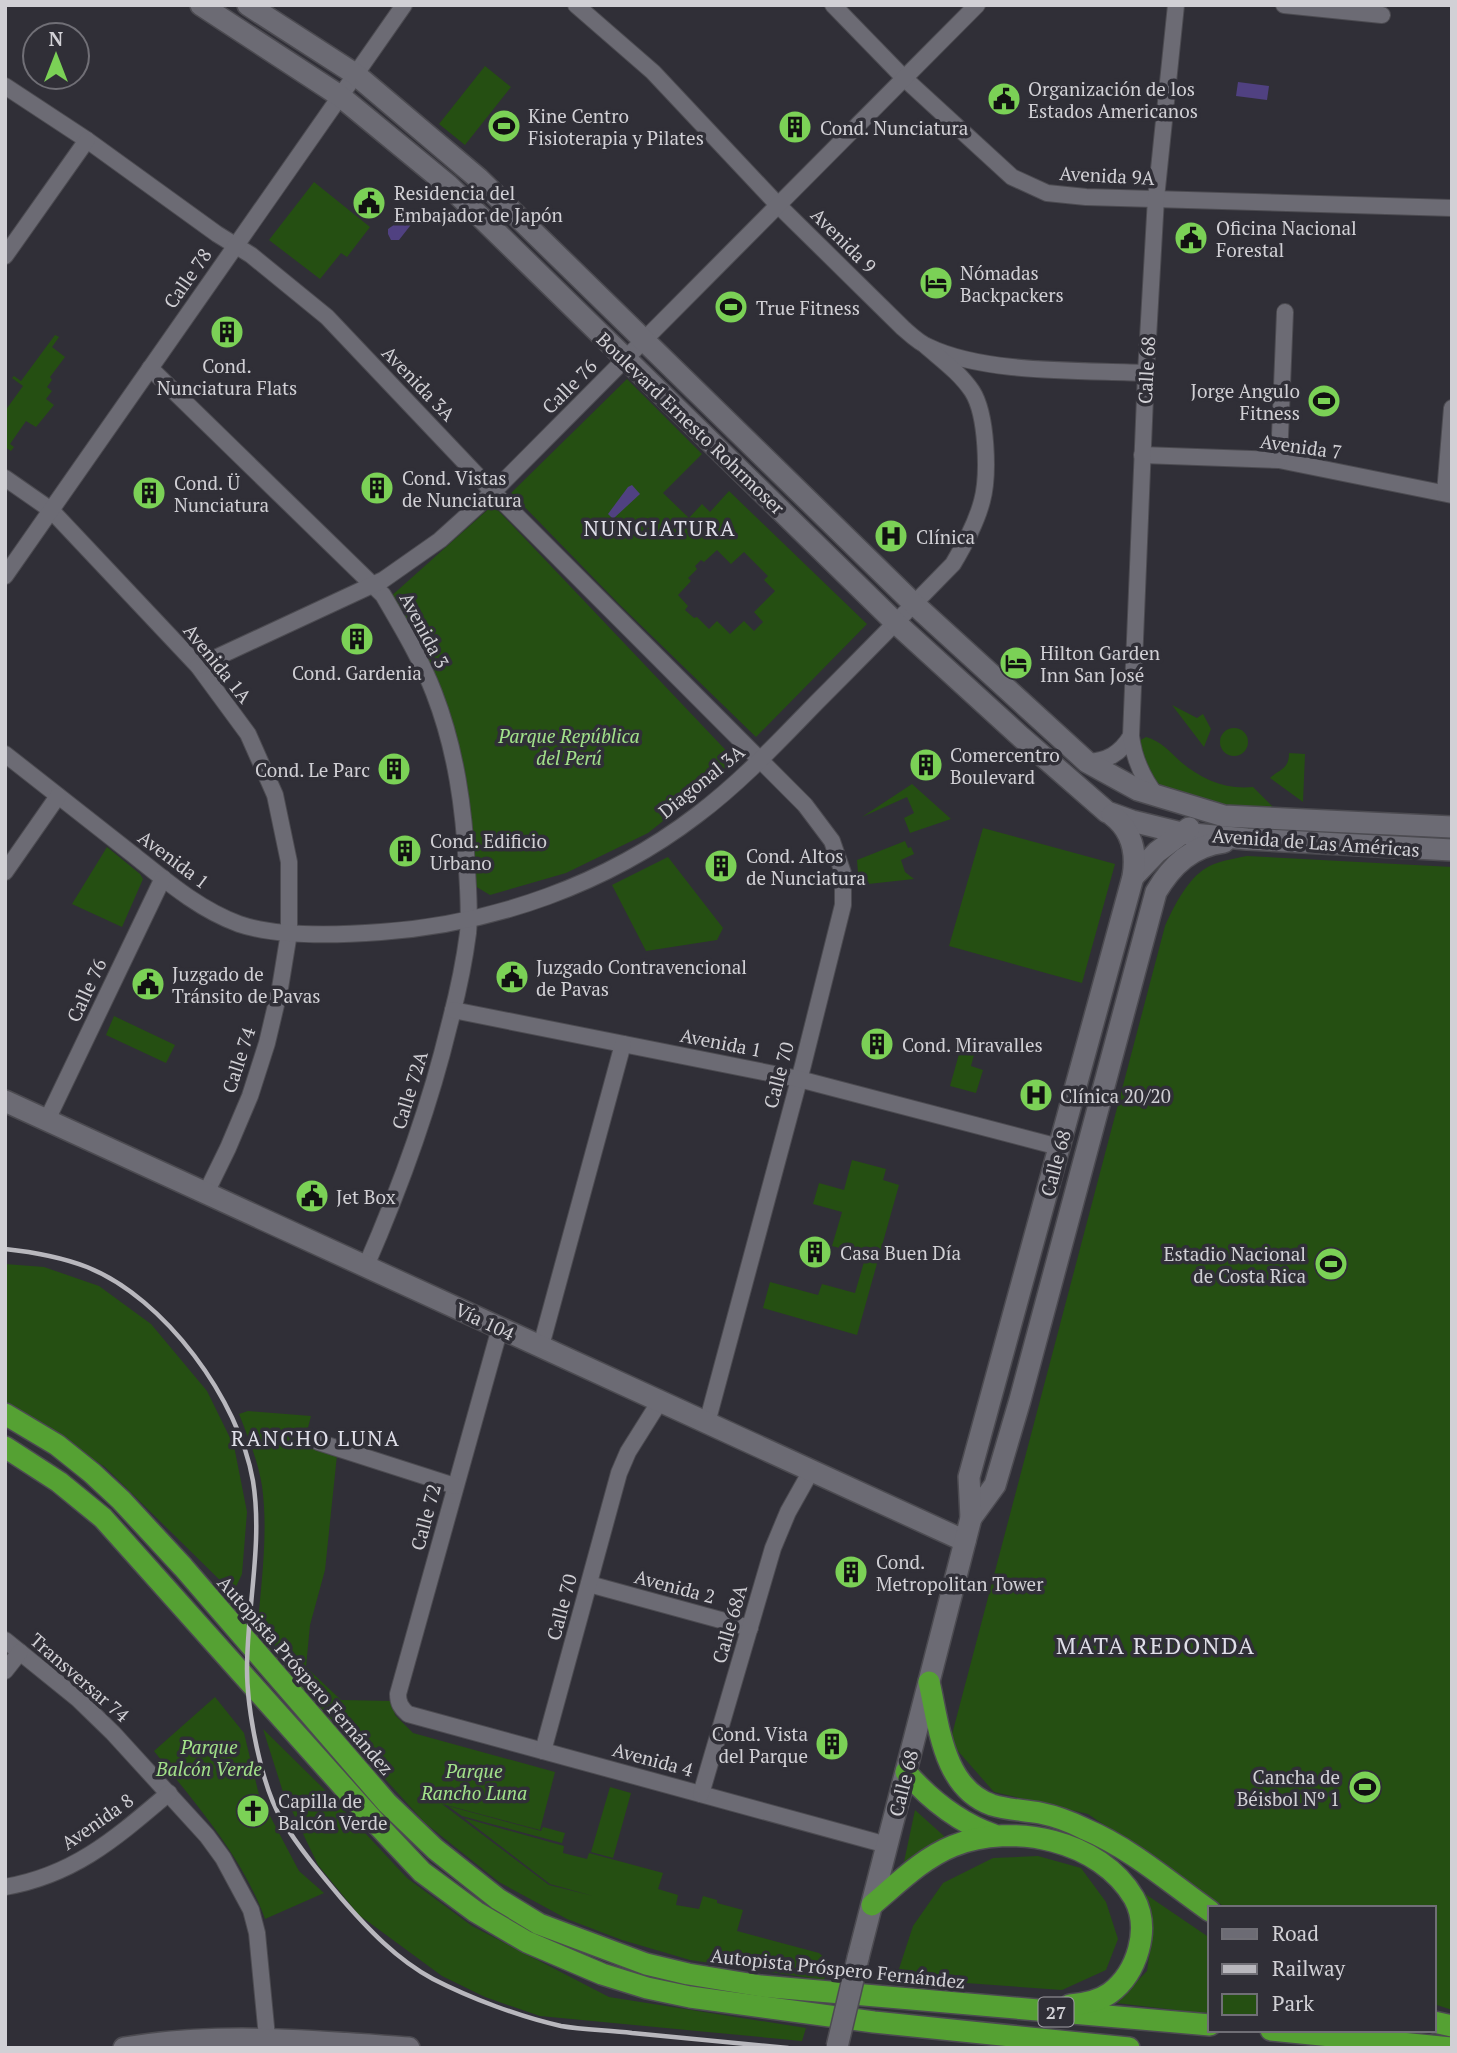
<svg xmlns="http://www.w3.org/2000/svg" width="1457" height="2053" font-family="'PT Serif',serif">
  <style>
    .green { fill: #254f12; fill-rule: evenodd }
    .water { fill: #504181 }
    .lines { fill: none; stroke-linecap: round; stroke-linejoin: round }
    .street-casing { stroke: #4c4b51; stroke-width: 18 }
    .secondary-casing { stroke: #4c4b51; stroke-width: 24 }
    .highway-casing { stroke: #4c4b51; stroke-width: 24 }
    .street { stroke: #6c6b74; stroke-width: 16 }
    .secondary { stroke: #6c6b74; stroke-width: 21 }
    .highway { stroke: #55a133; stroke-width: 21 }
    .rail { stroke: #b8b7bd; stroke-width: 4.5 }
    .secondary-bridge-casing { stroke: #4c4b51; stroke-width: 24; stroke-linecap: butt }
    .secondary-bridge { stroke: #6c6b74; stroke-width: 21 }
    .labels { text-anchor: middle; dominant-baseline: central; stroke-width: 7; stroke-linejoin: round; paint-order: stroke }
    .shield { fill: #302f37; stroke: #a1a0a6; stroke-width: 2 }
    .shield-label { font-size: 18px; font-weight: bold; fill: #d1d0d5 }
    .poi-label { font-size: 19px; fill: #d1d0d5; stroke: #302f37; text-anchor: start }
    .street-label { font-size: 19px; fill: #d1d0d5; stroke: #302f37 }
    .park-label { font-size: 19px; font-style: italic; fill: #a2e28a; stroke: #302f37 }
    .neighbourhood-label { font-size: 21px; letter-spacing: 2px; fill: #e0dfe9; stroke: #302f37 }
    .quarter-label { font-size: 23px; letter-spacing: 2px; fill: #e0dfe9; stroke: #302f37 }
  </style>
  <rect width="100%" height="100%" fill="#302f37"/>
  <g class="green">
    <polygon points="485,66 511,87 465,145 439,124"/>
    <polygon points="314,182 370,227 347,257 341,253 320,279 269,240"/>
    <polygon points="55,335 59,337 52,347 65,357 50,377 52,380 47,387 52,391 46,399 54,405 36,427 26,421 10,444 14,447 11,451 5,447 5,411 23,386 12,378 14,376 21,381"/>
    <path d="M627,379L702,454L663,493L689,518L702,504L710,512L729,491L867,624L756,737L619,604L511,493ZM717,550L731,564L744,552L768,576L764,580L775,591L754,612L763,622L754,631L744,621L730,634L717,621L709,629L697,617L694,618L685,610L688,606L678,595L691,581L688,578L697,569L695,566L701,560L704,562Z"/>
    <polygon points="493,505 737,762 648,833 566,873 490,895 475,886 473,834 451,728 389,598"/>
    <polygon points="1172,705 1197,718 1203,714 1211,729 1204,747"/>
    <circle cx="1234" cy="742" r="14"/>
    <path d="M1146,737C1161,741 1170,752 1181,762C1201,779 1226,790 1253,787L1274,808C1249,806 1179,806 1162,790C1149,779 1143,757 1137,742Z"/>
    <path d="M1289,753L1305,754L1303,802L1270,778C1279,769 1289,770 1289,753Z"/>
    <polygon points="912,784 951,819 910,833 904,818 914,813 907,797 862,817"/>
    <polygon points="983,828 1115,864 1082,983 949,946"/>
    <polygon points="905,841 908,848 911,847 914,854 901,860 905,872 914,879 859,885 857,860"/>
    <polygon points="107,847 140,874 143,879 122,927 72,904"/>
    <path d="M1247,856L1452,867V2010L1434,2004V1908H1226L1088,1814L994,1792L950,1742L1165,926C1173,908 1186,882 1203,870C1215,861 1233,859 1247,856Z"/>
    <polygon points="668,857 723,928 717,940 646,951 612,885"/>
    <polygon points="114,1016 175,1045 166,1063 106,1035"/>
    <polygon points="961,1047 975,1051 971,1066 983,1070 976,1093 950,1086"/>
    <polygon points="852,1160 886,1169 883,1180 899,1185 857,1335 763,1308 770,1282 818,1295 822,1284 855,1293 866,1255 832,1246 842,1212 813,1204 819,1183 844,1190"/>
    <polygon points="5,1264 44,1267 99,1286 151,1324 207,1391 234,1446 247,1512 242,1574 233,1593 105,1467 31,1418 5,1408"/>
    <path d="M248,1411L311,1416L304,1443L337,1455L325,1570L310,1625L306,1667L341,1700L393,1701L395,1715L413,1733L555,1772L540,1830L442,1804L549,1885L593,1896L550,1884L464,1818L564,1846L563,1853L587,1859L589,1853L663,1873L658,1889L678,1895L676,1905L699,1909L703,1896L717,1900V1903L743,1910L737,1931L819,1953L829,1962L824,1980L690,1960L622,1940L567,1919L499,1882L425,1823L257,1638C260,1589 269,1536 262,1486C258,1461 248,1437 239,1414Z"/>
    <path d="M215,1697L244,1733L259,1795L299,1871L324,1893L265,1919C242,1855 195,1804 154,1751ZM257,1798L266,1817L248,1825L239,1806Z"/>
    <polygon points="263,1729 325,1790 407,1878 472,1926 609,1997 806,2028 802,2041 540,2016 485,1997 442,1976 359,1915 318,1865 283,1792"/>
    <polygon points="610,1787 631,1793 613,1858 591,1852"/>
    <polygon points="448,1806 541,1831 543,1827 565,1833 562,1843 462,1816"/>
    <polygon points="915,1810 945,1837 904,1862"/>
    <polygon points="1038,1856 1081,1868 1106,1902 1118,1939 1106,1970 1062,1990 896,1978 913,1926 943,1883 993,1858"/>
    <polygon points="1135,1887 1210,1938 1210,2014 1116,2003 1147,1971 1153,1930"/>
  </g>
  <g class="water">
    <polygon points="1238,82 1269,86 1267,100 1236,96"/>
    <polygon points="405,208 417,217 399,240 391,240 388,234 388,229 398,222 397,219"/>
    <polygon points="632,485 640,494 613,519 608,514 628,487"/>
  </g>
  <g class="lines">
    <defs>
      <g id="street">
        <path d="M576,5L653,72L778,205L903,328C911,335 919,343 929,347C985,374 1083,370 1146,373"/>
        <polyline points="833,5 904,78 1012,177 1047,193 1086,197 1452,208"/>
        <polyline points="1284,5 1382,15"/>
        <polyline points="5,86 87,140 217,234 251,255 327,317 493,492 805,805 832,841 843,873 843,905 803,1065 707,1423"/>
        <polyline points="5,256 87,140"/>
        <path d="M150,368L383,595C401,626 421,659 434,693C456,750 464,808 467,869C468,890 470,912 468,933C464,964 457,996 449,1026C429,1109 400,1188 366,1266"/>
        <polyline points="1142,455 1279,460 1452,495"/>
        <polyline points="1279,460 1285,312"/>
        <polyline points="5,478 51,510 198,666 248,734 275,795 289,862 289,933 280,988 267,1043 250,1096 228,1148 206,1193"/>
        <polyline points="1445,493 1452,408"/>
        <polyline points="5,576 404,5"/>
        <polyline points="198,666 383,580 440,540 493,492 977,5"/>
        <path d="M5,754C47,787 89,820 131,853C165,880 198,909 239,924C277,937 341,935 381,932C494,924 607,884 697,815C741,782 779,741 817,702C863,656 908,610 953,564C965,544 976,524 982,501C989,475 987,414 972,391C960,373 942,360 926,346"/>
        <path d="M1087,762C1107,761 1120,754 1131,736"/>
        <path d="M1158,798C1143,779 1134,760 1131,736L1146,373L1156,198L1176,5"/>
        <polyline points="5,872 58,796"/>
        <polyline points="453,1010 799,1079 1059,1147"/>
        <polyline points="47,1120 163,878"/>
        <path d="M500,1328L398,1694C398,1703 401,1708 408,1714L887,1845"/>
        <polyline points="541,1346 623,1044"/>
        <polyline points="318,1442 455,1486"/>
        <polyline points="589,1584 750,1628"/>
        <polyline points="5,1640 78,1699 113,1733 207,1836 223,1858 251,1910 257,1933 267,2037"/>
        <polyline points="5,1671 20,1652"/>
        <polyline points="543,1751 619,1473 628,1452 660,1401"/>
        <polyline points="701,1794 773,1548 788,1512 811,1471"/>
        <path d="M5,1887C75,1875 117,1837 169,1793"/>
      </g>
      <g id="secondary">
        <polyline points="201,5 340,96 448,185 896,623 1021,737 1107,812 1132,821 1181,833 1247,839 1452,850"/>
        <polyline points="248,5 355,74 479,179 914,604 1087,762 1138,790 1224,816 1452,827"/>
        <polyline points="1133,877 1157,852 1189,828"/>
        <polyline points="5,1101 965,1541"/>
        <path d="M971,1518L995,1485L1020,1400L1156,892C1172,865 1192,846 1224,842"/>
        <path d="M858,1958L971,1518L969,1477L1133,877C1137,853 1132,830 1112,815"/>
        <path d="M124,2048C221,2032 312,2041 409,2048"/>
      </g>
      <g id="highway">
        <polyline points="5,1414 57,1445 92,1473 121,1500 183,1567 387,1803 435,1849 498,1899 539,1924 646,1964 688,1974 761,1986 1210,2025"/>
        <polyline points="5,1447 59,1482 103,1518 373,1820 422,1872 476,1912 527,1942 602,1974 647,1988 690,1997 874,2022 1129,2048"/>
        <path d="M929,1682C939,1725 943,1788 992,1805C1008,1810 1024,1810 1040,1813C1055,1816 1071,1822 1085,1829C1132,1849 1169,1882 1210,1911"/>
        <path d="M906,1772C931,1801 958,1822 994,1835"/>
        <path d="M872,1905C897,1884 923,1858 953,1846C1013,1822 1100,1840 1134,1898C1151,1929 1137,1973 1110,1993C1099,2001 1083,2004 1070,2005"/>
        <polyline points="1434,2022 1452,2026"/>
        <polyline points="1271,2030 1451,2048"/>
      </g>
    </defs>
    <use href="#street" class="street-casing"/>
    <use href="#secondary" class="secondary-casing"/>
    <use href="#highway" class="highway-casing"/>
    <use href="#street" class="street"/>
    <use href="#secondary" class="secondary"/>
    <use href="#highway" class="highway"/>
    <path class="rail" d="M5,1249C33,1252 61,1257 87,1267C165,1298 239,1400 253,1481C263,1543 247,1607 247,1669C247,1709 261,1786 282,1820C299,1848 320,1873 341,1898C368,1929 396,1959 433,1979C470,1998 520,2017 561,2026C584,2030 609,2030 632,2033C684,2038 736,2043 788,2048"/>
    <defs>
      <polyline id="secondary-bridge" points="837,2047 858,1958"/>
    </defs>
    <use href="#secondary-bridge" class="secondary-bridge-casing"/>
    <use href="#secondary-bridge" class="secondary-bridge"/>
  </g>
  <defs>
    <symbol id="civic-disc" viewBox="-11 -11 22 22"><circle r="9.5" fill="#7bd156" stroke="#302f37"/><path d="M-.6-6.5H3V-4.5H.6V-3L4-1V1h2V6H-6V1h2V-1L-.6-3ZM-1.2 2.5V6h2.4V2.5Z" fill="#111"/></symbol>
    <symbol id="stadium-disc" viewBox="-11 -11 22 22"><circle r="9.5" fill="#7bd156" stroke="#302f37"/><path d="M0-5a6.5 5 0 1 0 0 10a6.5 5 0 1 0 0-10ZM-3.5-1.8h7v3.6h-7Z" fill="#111"/></symbol>
    <symbol id="building-disc" viewBox="-11 -11 22 22"><circle r="9.5" fill="#7bd156" stroke="#302f37"/><path d="M-4-6H4V6H1V3H-1V6H-4ZM-2.5-4.3h1.7v1.8h-1.7ZM.8-4.3h1.7v1.8H.8ZM-2.5-1h1.7V.8h-1.7ZM.8-1h1.7V.8H.8Z" fill="#111"/></symbol>
    <symbol id="hotel-disc" viewBox="-11 -11 22 22"><circle r="9.5" fill="#7bd156" stroke="#302f37"/><path d="M-6-4.5h1.5V1H6V5H4.5V3h-9V5H-6ZM-4 0a1.8 1.8 0 1 1 3.6 0ZM.5 0V-2.5h3Q6-2.5 6 0Z" fill="#111"/></symbol>
    <symbol id="hospital-disc" viewBox="-11 -11 22 22"><circle r="9.5" fill="#7bd156" stroke="#302f37"/><path d="M-5-5h3v3.5h4V-5h3V5h-3V1.5h-4V5h-3Z" fill="#111"/></symbol>
    <symbol id="church-disc" viewBox="-11 -11 22 22"><circle r="9.5" fill="#7bd156" stroke="#302f37"/><path d="M-1.2-6h2.4v3.5h3.3v2.4h-3.3V6h-2.4V-.1h-3.3v-2.4h3.3Z" fill="#111"/></symbol>
  </defs>
  <g fill-rule="evenodd">
    <use href="#civic-disc" x="985" y="80" width="38" height="38"/>
    <use href="#stadium-disc" x="485" y="107" width="38" height="38"/>
    <use href="#building-disc" x="776" y="108" width="38" height="38"/>
    <use href="#civic-disc" x="350" y="184" width="38" height="38"/>
    <use href="#civic-disc" x="1172" y="219" width="38" height="38"/>
    <use href="#hotel-disc" x="917" y="264" width="38" height="38"/>
    <use href="#stadium-disc" x="712" y="288" width="38" height="38"/>
    <use href="#building-disc" x="208" y="313" width="38" height="38"/>
    <use href="#stadium-disc" x="1305" y="382" width="38" height="38"/>
    <use href="#building-disc" x="358" y="469" width="38" height="38"/>
    <use href="#building-disc" x="130" y="474" width="38" height="38"/>
    <use href="#hospital-disc" x="872" y="517" width="38" height="38"/>
    <use href="#building-disc" x="338" y="620" width="38" height="38"/>
    <use href="#hotel-disc" x="997" y="644" width="38" height="38"/>
    <use href="#building-disc" x="907" y="746" width="38" height="38"/>
    <use href="#building-disc" x="375" y="750" width="38" height="38"/>
    <use href="#building-disc" x="386" y="832" width="38" height="38"/>
    <use href="#building-disc" x="702" y="847" width="38" height="38"/>
    <use href="#civic-disc" x="493" y="958" width="38" height="38"/>
    <use href="#civic-disc" x="129" y="965" width="38" height="38"/>
    <use href="#building-disc" x="858" y="1025" width="38" height="38"/>
    <use href="#hospital-disc" x="1017" y="1076" width="38" height="38"/>
    <use href="#civic-disc" x="293" y="1177" width="38" height="38"/>
    <use href="#building-disc" x="796" y="1233" width="38" height="38"/>
    <use href="#stadium-disc" x="1312" y="1245" width="38" height="38"/>
    <use href="#building-disc" x="832" y="1553" width="38" height="38"/>
    <use href="#building-disc" x="813" y="1725" width="38" height="38"/>
    <use href="#stadium-disc" x="1346" y="1768" width="38" height="38"/>
    <use href="#church-disc" x="234" y="1792" width="38" height="38"/>
  </g>
  <g class="labels">
    <rect class="shield" x="1038.5" y="1997.5" width="35" height="29" rx="5"/>
    <g class="shield-label">
      <text x="1056" y="2012">27</text>
    </g>
    <g class="poi-label">
      <text x="1028" y="88">Organización de los<tspan x="1028" dy="22">Estados Americanos</tspan></text>
      <text x="528" y="115">Kine Centro<tspan x="528" dy="22">Fisioterapia y Pilates</tspan></text>
      <text x="820" y="127">Cond. Nunciatura</text>
      <text x="394" y="192">Residencia del<tspan x="394" dy="22">Embajador de Japón</tspan></text>
      <text x="1216" y="227">Oficina Nacional<tspan x="1216" dy="22">Forestal</tspan></text>
      <text x="960" y="272">Nómadas<tspan x="960" dy="22">Backpackers</tspan></text>
      <text x="756" y="307">True Fitness</text>
      <text x="227" y="365" text-anchor="middle">Cond.<tspan x="227" dy="22">Nunciatura Flats</tspan></text>
      <text x="1300" y="390" text-anchor="end">Jorge Angulo<tspan x="1300" dy="22">Fitness</tspan></text>
      <text x="402" y="477">Cond. Vistas<tspan x="402" dy="22">de Nunciatura</tspan></text>
      <text x="174" y="482">Cond. Ü<tspan x="174" dy="22">Nunciatura</tspan></text>
      <text x="916" y="536">Clínica</text>
      <text x="1040" y="652">Hilton Garden<tspan x="1040" dy="22">Inn San José</tspan></text>
      <text x="357" y="672" text-anchor="middle">Cond. Gardenia</text>
      <text x="950" y="754">Comercentro<tspan x="950" dy="22">Boulevard</tspan></text>
      <text x="370" y="769" text-anchor="end">Cond. Le Parc</text>
      <text x="430" y="840">Cond. Edificio<tspan x="430" dy="22">Urbano</tspan></text>
      <text x="746" y="855">Cond. Altos<tspan x="746" dy="22">de Nunciatura</tspan></text>
      <text x="536" y="966">Juzgado Contravencional<tspan x="536" dy="22">de Pavas</tspan></text>
      <text x="172" y="973">Juzgado de<tspan x="172" dy="22">Tránsito de Pavas</tspan></text>
      <text x="902" y="1044">Cond. Miravalles</text>
      <text x="1060" y="1095">Clínica 20/20</text>
      <text x="336" y="1196">Jet Box</text>
      <text x="840" y="1252">Casa Buen Día</text>
      <text x="1306" y="1253" text-anchor="end">Estadio Nacional<tspan x="1306" dy="22">de Costa Rica</tspan></text>
      <text x="876" y="1561">Cond.<tspan x="876" dy="22">Metropolitan Tower</tspan></text>
      <text x="808" y="1733" text-anchor="end">Cond. Vista<tspan x="808" dy="22">del Parque</tspan></text>
      <text x="1340" y="1776" text-anchor="end">Cancha de<tspan x="1340" dy="22">Béisbol Nº 1</tspan></text>
      <text x="278" y="1800">Capilla de<tspan x="278" dy="22">Balcón Verde</tspan></text>
    </g>
    <g class="street-label">
      <text transform="translate(1107 175) rotate(3)">Avenida 9A</text>
      <text transform="translate(844 240) rotate(45)">Avenida 9</text>
      <text transform="translate(187 278) rotate(-55)">Calle 78</text>
      <text transform="translate(1146 370) rotate(-87)">Calle 68</text>
      <text transform="translate(419 383) rotate(46)">Avenida 3A</text>
      <text transform="translate(569 386) rotate(-45)">Calle 76</text>
      <text transform="translate(691 423) rotate(44)">Boulevard Ernesto Rohrmoser</text>
      <text transform="translate(1301 446) rotate(8)">Avenida 7</text>
      <text transform="translate(425 630) rotate(62)">Avenida 3</text>
      <text transform="translate(218 663) rotate(51)">Avenida 1A</text>
      <text transform="translate(701 781) rotate(-39)">Diagonal 3A</text>
      <text transform="translate(1316 842) rotate(4)">Avenida de Las Américas</text>
      <text transform="translate(174 859) rotate(37)">Avenida 1</text>
      <text transform="translate(86 990) rotate(-65)">Calle 76</text>
      <text transform="translate(721 1042) rotate(11)">Avenida 1</text>
      <text transform="translate(238 1060) rotate(-72)">Calle 74</text>
      <text transform="translate(778 1075) rotate(-75)">Calle 70</text>
      <text transform="translate(409 1090) rotate(-73)">Calle 72A</text>
      <text transform="translate(1055 1163) rotate(-75)">Calle 68</text>
      <text transform="translate(485 1321) rotate(25)">Vía 104</text>
      <text transform="translate(425 1517) rotate(-75)">Calle 72</text>
      <text transform="translate(675 1586) rotate(15)">Avenida 2</text>
      <text transform="translate(561 1607) rotate(-75)">Calle 70</text>
      <text transform="translate(729 1624) rotate(-74)">Calle 68A</text>
      <text transform="translate(306 1675) rotate(49)">Autopista Próspero Fernández</text>
      <text transform="translate(80 1677) rotate(41)">Transversar 74</text>
      <text transform="translate(653 1759) rotate(15)">Avenida 4</text>
      <text transform="translate(903 1783) rotate(-76)">Calle 68</text>
      <text transform="translate(97 1821) rotate(-35)">Avenida 8</text>
      <text transform="translate(838 1968) rotate(6)">Autopista Próspero Fernández</text>
    </g>
    <g class="park-label">
      <text x="569" y="735">Parque República<tspan x="569" dy="22">del Perú</tspan></text>
      <text x="209" y="1746">Parque<tspan x="209" dy="22">Balcón Verde</tspan></text>
      <text x="474" y="1770">Parque<tspan x="474" dy="22">Rancho Luna</tspan></text>
    </g>
    <g class="neighbourhood-label">
      <text x="660" y="528">NUNCIATURA</text>
      <text x="316" y="1438">RANCHO LUNA</text>
    </g>
    <g class="quarter-label">
      <text x="1156" y="1645">MATA REDONDA</text>
    </g>
  </g>
  <rect width="1457" height="2053" fill="none" stroke="#d1d0d5" stroke-width="14"/>
  <rect x="1208" y="1906" width="228" height="126" fill="#302f37" stroke="#706f76" stroke-width="2"/>
  <rect x="1222" y="1929" width="35" height="10" fill="#6c6b74" stroke="#706f76" stroke-width="2"/>
  <text x="1272" y="1941" font-size="21" fill="#d1d0d5">Road</text>
  <rect x="1222" y="1964" width="35" height="10" fill="#b8b7bd" stroke="#706f76" stroke-width="2"/>
  <text x="1272" y="1976" font-size="21" fill="#d1d0d5">Railway</text>
  <rect x="1222" y="1994" width="35" height="21" fill="#254f12" stroke="#706f76" stroke-width="2"/>
  <text x="1272" y="2011" font-size="21" fill="#d1d0d5">Park</text>
  <g transform="translate(56 56)"><circle r="33" fill="#302f37" stroke="#706f76" stroke-width="2"/>
  <path d="M0-5L12 26L0 18L-12 26Z" fill="#7bd156"/>
  <text y="-10" font-size="19" font-weight="bold" text-anchor="middle" fill="#d1d0d5">N</text>
  </g>
</svg>
